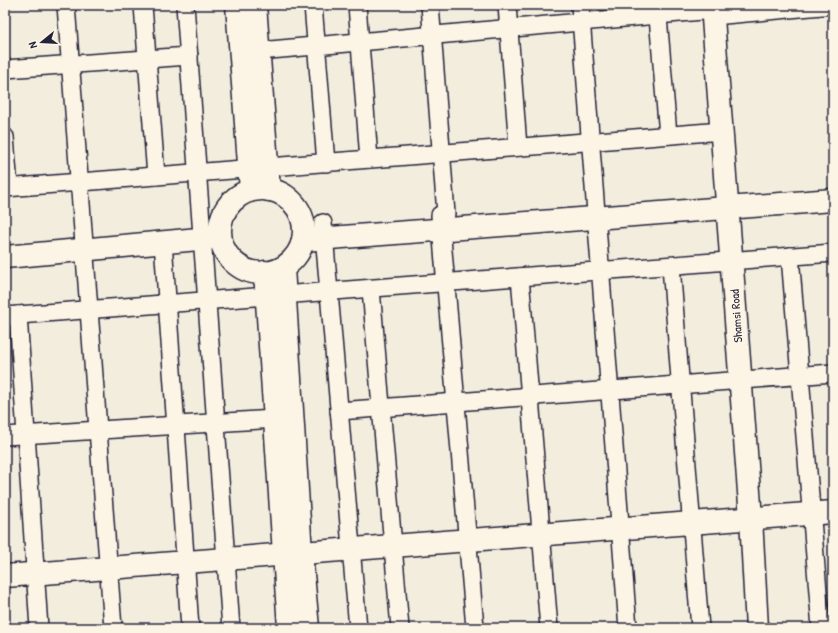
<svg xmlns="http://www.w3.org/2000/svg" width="838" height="633" font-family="'Patrick Hand',sans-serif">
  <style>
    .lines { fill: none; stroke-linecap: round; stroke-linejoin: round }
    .street-casing { stroke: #22223b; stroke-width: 20 }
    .secondary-casing { stroke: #22223b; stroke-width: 25 }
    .street { stroke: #fcf5e5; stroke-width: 17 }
    .secondary { stroke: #fcf5e5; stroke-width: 22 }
    .labels { text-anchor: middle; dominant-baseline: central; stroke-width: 3; stroke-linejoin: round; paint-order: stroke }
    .street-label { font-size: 12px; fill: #22223b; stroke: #fcf5e5 }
  </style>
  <rect width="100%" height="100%" fill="#f3edde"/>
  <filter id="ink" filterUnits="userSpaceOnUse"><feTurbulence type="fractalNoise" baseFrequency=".025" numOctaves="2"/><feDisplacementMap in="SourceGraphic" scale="8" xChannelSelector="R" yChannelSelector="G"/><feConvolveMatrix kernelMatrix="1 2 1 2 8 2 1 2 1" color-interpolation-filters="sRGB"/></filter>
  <g filter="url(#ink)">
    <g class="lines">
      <defs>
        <g id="street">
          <polyline points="66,5 113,628"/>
          <polyline points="143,5 156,176"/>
          <polyline points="185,5 231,628"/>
          <polyline points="313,5 326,163"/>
          <polyline points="357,5 369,159"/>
          <polyline points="430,5 446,214"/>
          <polyline points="507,5 518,147"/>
          <polyline points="580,5 628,628"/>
          <polyline points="657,5 668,135"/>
          <polyline points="713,16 833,5"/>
          <polyline points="259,51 713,10"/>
          <polyline points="5,69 189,56"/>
          <polyline points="5,137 9,187"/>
          <polyline points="5,188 722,131"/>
          <polyline points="440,215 475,628"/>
          <polyline points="323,223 358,628"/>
          <polyline points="163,242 190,628"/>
          <polyline points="790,256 821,628"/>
          <polyline points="671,266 700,628"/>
          <polyline points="520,277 549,628"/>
          <polyline points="371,289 400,628"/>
          <polyline points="18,315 39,628"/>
          <polyline points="5,316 833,253"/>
          <polyline points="339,411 833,373"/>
          <polyline points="5,436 275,419"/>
        </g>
        <g id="secondary">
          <polyline points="237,5 251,190"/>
          <polyline points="255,5 269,190"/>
          <polyline points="712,5 751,518 757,628"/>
          <circle cx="262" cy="231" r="42"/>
          <polyline points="303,240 833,200"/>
          <polyline points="5,257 220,237"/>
          <polyline points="283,268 301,553 308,628"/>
          <polyline points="265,272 289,628"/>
          <polyline points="5,576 833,512"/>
        </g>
      </defs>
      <use href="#street" class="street-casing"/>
      <use href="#secondary" class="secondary-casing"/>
      <use href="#street" class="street"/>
      <use href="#secondary" class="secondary"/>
    </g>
  </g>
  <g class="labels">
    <g class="street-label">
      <text transform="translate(736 316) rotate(-94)">Shamsi Road</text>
    </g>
  </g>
  <rect width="838" height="633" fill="none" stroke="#fcf5e5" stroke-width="20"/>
  <rect x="10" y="10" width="818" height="613" fill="none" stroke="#22223b" stroke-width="1.5" filter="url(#ink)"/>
  <g transform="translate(42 42) rotate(252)" stroke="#fcf5e5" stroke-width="3" paint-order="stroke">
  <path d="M0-3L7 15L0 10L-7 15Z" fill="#22223b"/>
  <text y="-6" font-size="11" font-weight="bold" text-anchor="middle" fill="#22223b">N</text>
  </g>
</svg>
